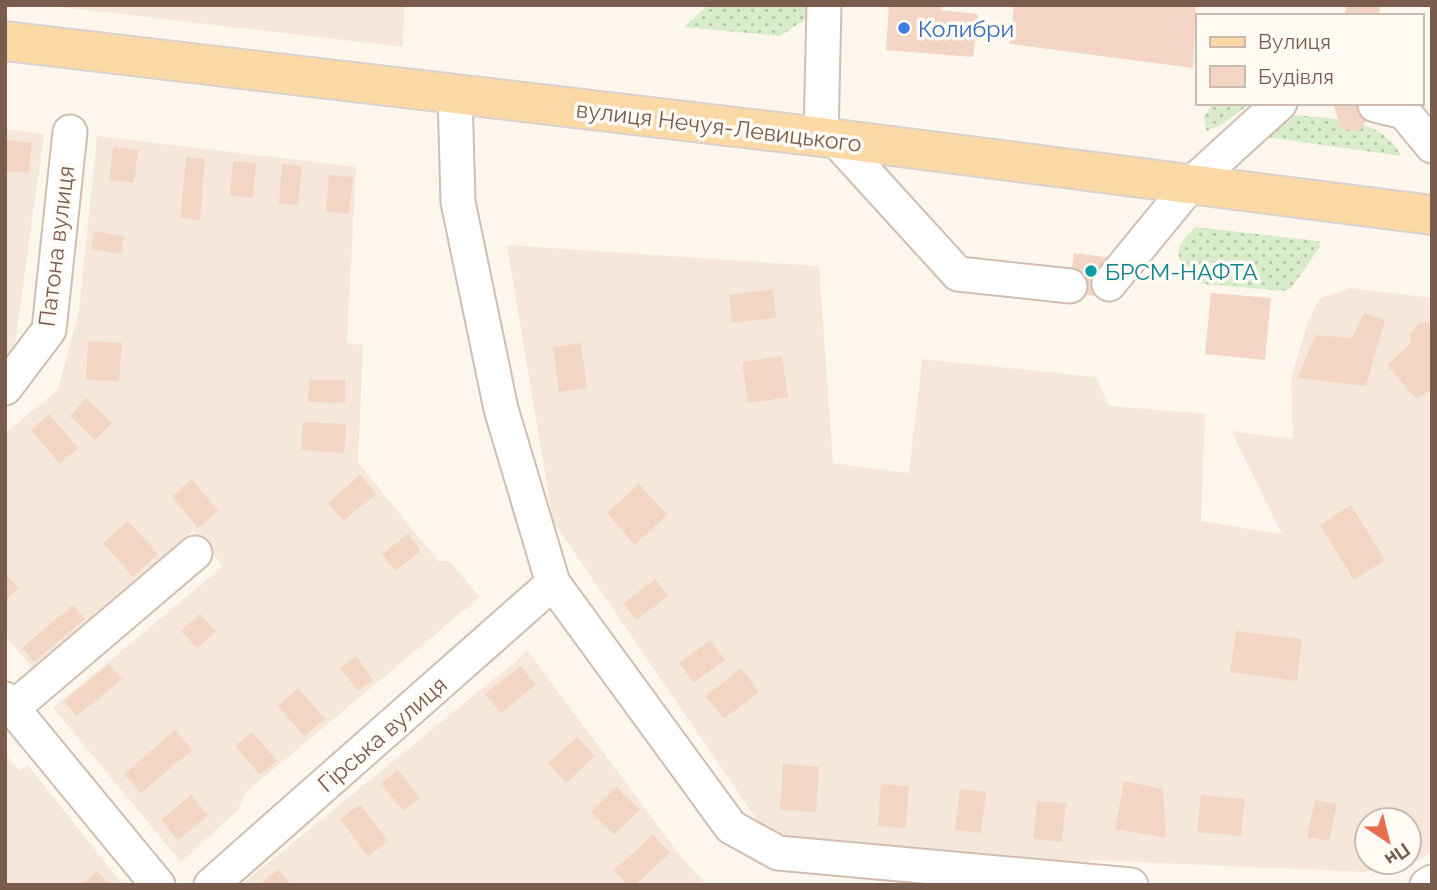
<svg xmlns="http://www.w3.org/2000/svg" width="1437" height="890" font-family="Raleway,sans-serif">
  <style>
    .residential { fill: #f5e8da; fill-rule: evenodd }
    .grass { fill: url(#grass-dots) }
    .building { fill: #f3d5c3 }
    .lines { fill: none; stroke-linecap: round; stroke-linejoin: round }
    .minor-casing { stroke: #d1beb0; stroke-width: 37 }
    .major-casing { stroke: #dad1cd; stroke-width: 42 }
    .minor { stroke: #fff; stroke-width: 33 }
    .major { stroke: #fbd9a5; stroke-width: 38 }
    .shop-dot { fill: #3f7fe0; stroke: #fffaf3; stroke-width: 2.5 }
    .culture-dot { fill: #0f9aa8; stroke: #fffaf3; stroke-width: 2.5 }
    .labels { text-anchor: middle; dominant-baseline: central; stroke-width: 7; stroke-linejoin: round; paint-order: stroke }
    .shop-label { font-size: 23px; fill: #366cbe; stroke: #fffaf3; text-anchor: start }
    .street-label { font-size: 23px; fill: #7a5c4d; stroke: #fffaf3 }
    .culture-label { font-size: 23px; fill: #0d838f; stroke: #fffaf3; text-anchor: start }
  </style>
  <defs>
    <pattern id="grass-dots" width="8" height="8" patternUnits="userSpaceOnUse" patternTransform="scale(1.75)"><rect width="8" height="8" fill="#d8ecc9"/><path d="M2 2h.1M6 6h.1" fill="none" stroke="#b4c2a5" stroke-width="1.8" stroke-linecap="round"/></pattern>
  </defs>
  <rect width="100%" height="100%" fill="#fdf6ec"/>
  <g class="residential">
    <polygon points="43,5 404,5 403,47"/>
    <polygon points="5,129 44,134 14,351 5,358"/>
    <polygon points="97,136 356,167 347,343 363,345 358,462 438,561 449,561 480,597 247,791 238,810 181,862 53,708 223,566 193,531 34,669 5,636 5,433 58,390 79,311"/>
    <path d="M507,245L819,266L833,463L909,473L922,359L1096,377L1109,406L1205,414L1201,521L1282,534L1231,431L1293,439L1291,378L1308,321L1320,298L1351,288L1432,298V852L1415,862L1365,872L1090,860L1086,871L781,834L761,826L553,521ZM1367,820H1409V862H1367Z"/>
    <polygon points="528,651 675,849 706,885 241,885"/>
    <polygon points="5,754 19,771 28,765 123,885 5,885"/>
  </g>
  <g class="grass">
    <polygon points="708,5 806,5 806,19 780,36 684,27"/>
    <polygon points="1213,103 1251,103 1221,125 1206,131 1204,116"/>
    <path d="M1295,115C1331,119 1385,118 1401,156L1259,136L1280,116Z"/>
    <path d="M1196,227L1319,241L1320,247L1291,288L1283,291L1205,284L1194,281C1176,257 1170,250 1196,227Z"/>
  </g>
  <g class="building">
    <polygon points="889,5 942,5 941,10 978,14 973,57 886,50"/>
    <polygon points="1014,5 1196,5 1193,68 1010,44"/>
    <polygon points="1347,5 1380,5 1379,16 1344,16"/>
    <polygon points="1333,103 1376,103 1360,131 1341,129"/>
    <polygon points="7,140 32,143 29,173 5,171"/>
    <polygon points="113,147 138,150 134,183 109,180"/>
    <polygon points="186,157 205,159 200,220 180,218"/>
    <polygon points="233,161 256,163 253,198 230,196"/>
    <polygon points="282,164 302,166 298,205 279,204"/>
    <polygon points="329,175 353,177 349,214 326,212"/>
    <polygon points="94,231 124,236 121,254 91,249"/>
    <polygon points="1074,253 1112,258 1107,297 1069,293"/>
    <polygon points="773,289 776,318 732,323 729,295"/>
    <polygon points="1211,293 1271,298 1265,360 1205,354"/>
    <polygon points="1364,313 1385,320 1366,386 1298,378 1315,335 1352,338"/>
    <polygon points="1420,322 1432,324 1432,390 1416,399 1387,365 1411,343 1410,334"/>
    <polygon points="88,341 122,343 119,381 86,380"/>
    <polygon points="581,343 587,388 559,392 553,347"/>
    <polygon points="782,356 788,397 748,403 742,362"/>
    <polygon points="309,380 345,380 345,403 308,402"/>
    <polygon points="86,398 112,423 95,440 70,416"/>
    <polygon points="49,414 78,448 60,464 31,430"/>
    <polygon points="303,422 346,424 344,453 301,450"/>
    <polygon points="360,475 376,494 343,521 328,503"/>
    <polygon points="192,479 218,511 198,528 172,496"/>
    <polygon points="639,484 667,515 635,545 607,513"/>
    <polygon points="1351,505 1385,560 1354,580 1320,525"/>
    <polygon points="128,521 158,554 133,577 103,543"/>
    <polygon points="408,534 421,551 395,571 382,554"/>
    <polygon points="5,574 19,588 5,601"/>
    <polygon points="655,579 668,596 637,620 623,603"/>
    <polygon points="73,605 85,619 34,662 22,648"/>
    <polygon points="200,614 216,631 197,648 181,631"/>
    <polygon points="1236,631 1302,639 1297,681 1230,672"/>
    <polygon points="710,640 725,660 694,683 679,663"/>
    <polygon points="356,656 373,680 358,691 340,668"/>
    <polygon points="109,664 122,679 77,716 64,701"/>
    <polygon points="521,666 536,685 501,713 485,694"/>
    <polygon points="741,668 759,692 724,719 706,696"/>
    <polygon points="298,688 325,719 304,736 278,706"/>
    <polygon points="175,730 192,750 141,793 124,774"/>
    <polygon points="252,732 277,761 260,775 235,746"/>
    <polygon points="577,737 595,756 566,783 548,763"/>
    <polygon points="783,764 819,767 816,812 780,810"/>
    <polygon points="398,770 420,798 403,811 381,783"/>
    <polygon points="1124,781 1163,789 1166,838 1115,829"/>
    <polygon points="881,784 909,786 906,828 878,826"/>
    <polygon points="616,787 640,810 614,835 591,812"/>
    <polygon points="960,789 986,792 981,833 955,830"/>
    <polygon points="191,795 208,815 178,840 161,820"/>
    <polygon points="1201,795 1245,799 1241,836 1197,832"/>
    <polygon points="1315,800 1337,804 1329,841 1307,837"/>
    <polygon points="1037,801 1066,803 1062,842 1033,839"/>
    <polygon points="360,804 388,841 368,856 340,819"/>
    <polygon points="653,835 670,853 635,885 628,885 614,870"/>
    <polygon points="278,869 291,885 259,885"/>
    <polygon points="97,871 110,885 82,885"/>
  </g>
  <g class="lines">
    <defs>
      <g id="minor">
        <polyline points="455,94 458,202 501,409 553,583 731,827 778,853 1131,885"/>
        <polyline points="1375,105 1404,112 1432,146"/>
        <polyline points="821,137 824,5"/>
        <polyline points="835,139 958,274 1070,286"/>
        <polyline points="1109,284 1190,185 1280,103"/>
        <polyline points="5,388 49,330 70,132"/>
        <polyline points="5,699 158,885"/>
        <polyline points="13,708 195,553"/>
        <polyline points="211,885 553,583"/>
        <polyline points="1427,885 1432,882"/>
      </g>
      <polyline id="major" points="5,41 821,137 1432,215"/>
    </defs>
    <use href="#minor" class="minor-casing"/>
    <use href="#major" class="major-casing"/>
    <use href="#minor" class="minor"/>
    <use href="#major" class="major"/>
  </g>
  <circle class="shop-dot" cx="904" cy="28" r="7"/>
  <circle class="culture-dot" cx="1091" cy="271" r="7"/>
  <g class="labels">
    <g class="shop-label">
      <text x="918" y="28">Колибри</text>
    </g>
    <g class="street-label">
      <text transform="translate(719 126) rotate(7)">вулиця Нечуя-Левицького</text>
      <text transform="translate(56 246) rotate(-83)">Патона вулиця</text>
      <text transform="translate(382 734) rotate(-41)">Гірська вулиця</text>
    </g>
    <g class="culture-label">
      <text x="1105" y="271">БРСМ-НАФТА</text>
    </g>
  </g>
  <rect width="1437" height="890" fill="none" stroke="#7a5c4d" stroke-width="14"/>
  <rect x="1196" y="14" width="228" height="91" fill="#fffaf3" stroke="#cabbb1" stroke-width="2"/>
  <rect x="1210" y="37" width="35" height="10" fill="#fbd9a5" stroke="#cabbb1" stroke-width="2"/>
  <text x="1258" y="49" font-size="21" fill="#7a5c4d">Вулиця</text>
  <rect x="1210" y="66" width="35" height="21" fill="#f3d5c3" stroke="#cabbb1" stroke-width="2"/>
  <text x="1258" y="84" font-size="21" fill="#7a5c4d">Будівля</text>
  <g transform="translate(1388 841) rotate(145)"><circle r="33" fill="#fffaf3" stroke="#cabbb1" stroke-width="2"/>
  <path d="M0-5L12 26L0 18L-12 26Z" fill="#e76f51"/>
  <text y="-10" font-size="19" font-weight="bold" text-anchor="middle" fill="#7a5c4d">Пн</text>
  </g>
</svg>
